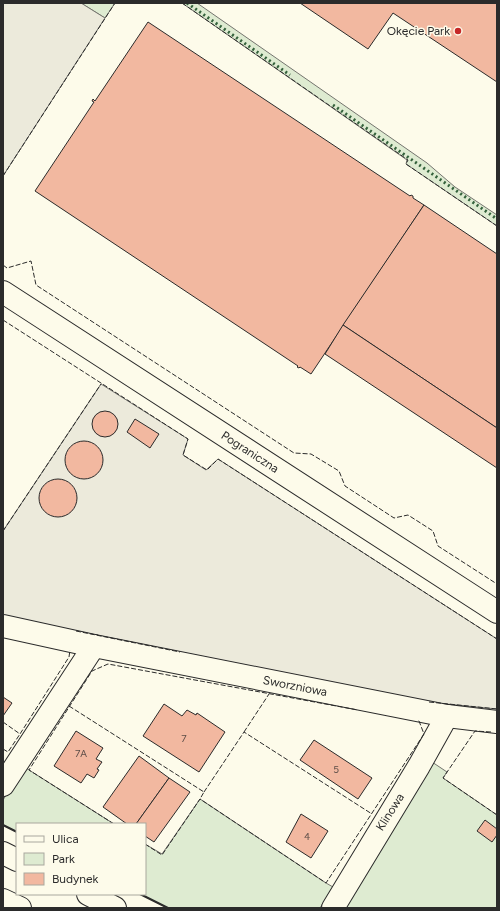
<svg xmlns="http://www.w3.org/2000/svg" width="500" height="911" font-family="Figtree,sans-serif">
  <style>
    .green { fill: #deebd1; stroke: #74746e }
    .parking { fill: #eceadb; stroke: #74746e }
    .building { fill: #f2b8a0; stroke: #2b2b2b }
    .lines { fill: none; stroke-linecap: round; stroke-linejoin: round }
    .minor-casing { stroke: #2b2b2b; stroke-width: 24 }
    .highway-casing { stroke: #2b2b2b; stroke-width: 24 }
    .minor { stroke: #fdfbea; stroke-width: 22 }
    .highway { stroke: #fdfbea; stroke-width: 22 }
    .hedge { stroke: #34623c; stroke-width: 3; stroke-dasharray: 2 3; stroke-linecap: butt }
    .fence { stroke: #2b2b2b; stroke-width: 1; stroke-dasharray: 5 2; stroke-linecap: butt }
    .wall { stroke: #2b2b2b; stroke-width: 2 }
    .poi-dot { fill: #c62828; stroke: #fdfbea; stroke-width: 1.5 }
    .labels { text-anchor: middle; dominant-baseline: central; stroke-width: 3; stroke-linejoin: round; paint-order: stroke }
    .number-label { font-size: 10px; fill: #5d4e48 }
    .poi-label { font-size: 12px; fill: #2b2b2b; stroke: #fdfbea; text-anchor: end }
    .street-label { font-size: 12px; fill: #2b2b2b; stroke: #fdfbea }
  </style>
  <rect width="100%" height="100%" fill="#fdfbea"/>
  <g class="green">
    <polygon points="81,3 115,3 105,18"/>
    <polygon points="182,3 197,3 427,163 455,187 497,215 497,226 406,164 407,160"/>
    <polygon points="432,762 447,772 443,778 497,815 497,908 345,908"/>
    <polygon points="24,766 29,770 114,824 17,824 17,832 3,825 3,800"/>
    <polygon points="200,799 326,883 333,887 320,908 168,908 140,894 145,894 145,844 162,854"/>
  </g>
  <g class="parking">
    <polygon points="3,3 81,3 105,18 3,176"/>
    <polygon points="101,384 188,439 183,455 206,470 218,459 497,639 497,709 426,702 3,616 3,531"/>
  </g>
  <g class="building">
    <polygon points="300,3 497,3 497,82 393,13 368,49"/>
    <polygon points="148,22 410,196 411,195 413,196 413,198 424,205 311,374 300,367 299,368 297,367 298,366 35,191 94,102 92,101 93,99 95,101"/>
    <polygon points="424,205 497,254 497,428 343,325"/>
    <polygon points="343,325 497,428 497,468 325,354"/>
    <circle cx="105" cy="424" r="13"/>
    <polygon points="135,419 159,434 150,448 127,432"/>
    <circle cx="84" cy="460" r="19"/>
    <circle cx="58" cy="498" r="19"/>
    <polygon points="3,697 12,703 3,716"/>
    <polygon points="164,704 182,716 187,710 196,715 197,713 225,732 199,772 143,736"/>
    <polygon points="76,731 103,748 96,759 102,762 97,769 99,770 94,778 87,774 81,783 54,766"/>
    <polygon points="314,740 372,778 358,799 300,760"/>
    <polygon points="139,756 169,778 136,824 127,824 103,807"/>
    <polygon points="169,778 190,792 154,842 145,836 145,824 136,824"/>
    <polygon points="301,814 328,831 311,858 286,842"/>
    <polygon points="485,820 497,829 497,835 492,842 477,831"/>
  </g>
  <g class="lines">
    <defs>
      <g id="minor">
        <polyline points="3,292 497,612"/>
        <polyline points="3,626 94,646 447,716 497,722"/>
        <polyline points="3,785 94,646"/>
        <polyline points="333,908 419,766 447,716"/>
      </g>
      <g id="highway">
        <polyline points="3,853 17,860"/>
        <polyline points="88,894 115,908"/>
        <polyline points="3,900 20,908"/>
      </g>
    </defs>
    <use href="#minor" class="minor-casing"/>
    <use href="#highway" class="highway-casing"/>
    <use href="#minor" class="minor"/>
    <use href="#highway" class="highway"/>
    <g class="hedge">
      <polyline points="187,3 290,75"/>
      <polyline points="333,105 497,219"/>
    </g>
    <g class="fence">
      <polyline points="182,3 408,160 406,164 497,226"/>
      <polyline points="3,176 115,3"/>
      <polyline points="3,265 7,268 31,261 36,285 294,453 311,454 339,471 345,486 394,518 408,515 433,531 438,546 497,584"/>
      <polyline points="3,320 188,439 183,455 207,470 218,459 497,639"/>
      <polyline points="3,531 101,384"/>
      <polyline points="76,631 180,652"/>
      <polyline points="429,702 497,709"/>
      <polyline points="69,706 204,792 200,799"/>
      <polyline points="3,722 20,734 69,657 70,650"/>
      <polyline points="244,732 269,694"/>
      <polyline points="491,732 475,731 443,778 497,815"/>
      <polyline points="3,749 8,752 20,734"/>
      <polyline points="204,792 244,732 372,814"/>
      <polyline points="114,824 29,770 92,671 108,664 358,710"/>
      <polyline points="145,844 162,855 200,799 326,883 424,734 419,721 417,720"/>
    </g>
    <g class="wall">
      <polyline points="3,825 17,832"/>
      <polyline points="140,894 168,908"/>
    </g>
  </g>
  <circle class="poi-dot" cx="458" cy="31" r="4"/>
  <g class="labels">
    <g class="number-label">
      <text x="184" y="738">7</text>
      <text x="81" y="753">7A</text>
      <text x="336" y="769">5</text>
      <text x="307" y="836">4</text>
    </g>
    <g class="poi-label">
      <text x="450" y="31">Okęcie Park</text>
    </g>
    <g class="street-label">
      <text transform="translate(250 452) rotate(33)">Pograniczna</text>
      <text transform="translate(295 686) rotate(11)">Sworzniowa</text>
      <text transform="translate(390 812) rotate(-58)">Klinowa</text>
    </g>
  </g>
  <rect width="500" height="911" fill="none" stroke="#2b2b2b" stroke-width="8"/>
  <rect x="16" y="823" width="130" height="72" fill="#fdfbea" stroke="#a9a89e"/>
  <rect x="24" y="836" width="20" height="6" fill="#fdfbea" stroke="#a9a89e"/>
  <text x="52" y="843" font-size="12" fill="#2b2b2b">Ulica</text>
  <rect x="24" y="853" width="20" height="12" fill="#deebd1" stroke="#a9a89e"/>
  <text x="52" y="863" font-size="12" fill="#2b2b2b">Park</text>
  <rect x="24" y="873" width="20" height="12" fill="#f2b8a0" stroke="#a9a89e"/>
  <text x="52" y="883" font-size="12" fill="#2b2b2b">Budynek</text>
</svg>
